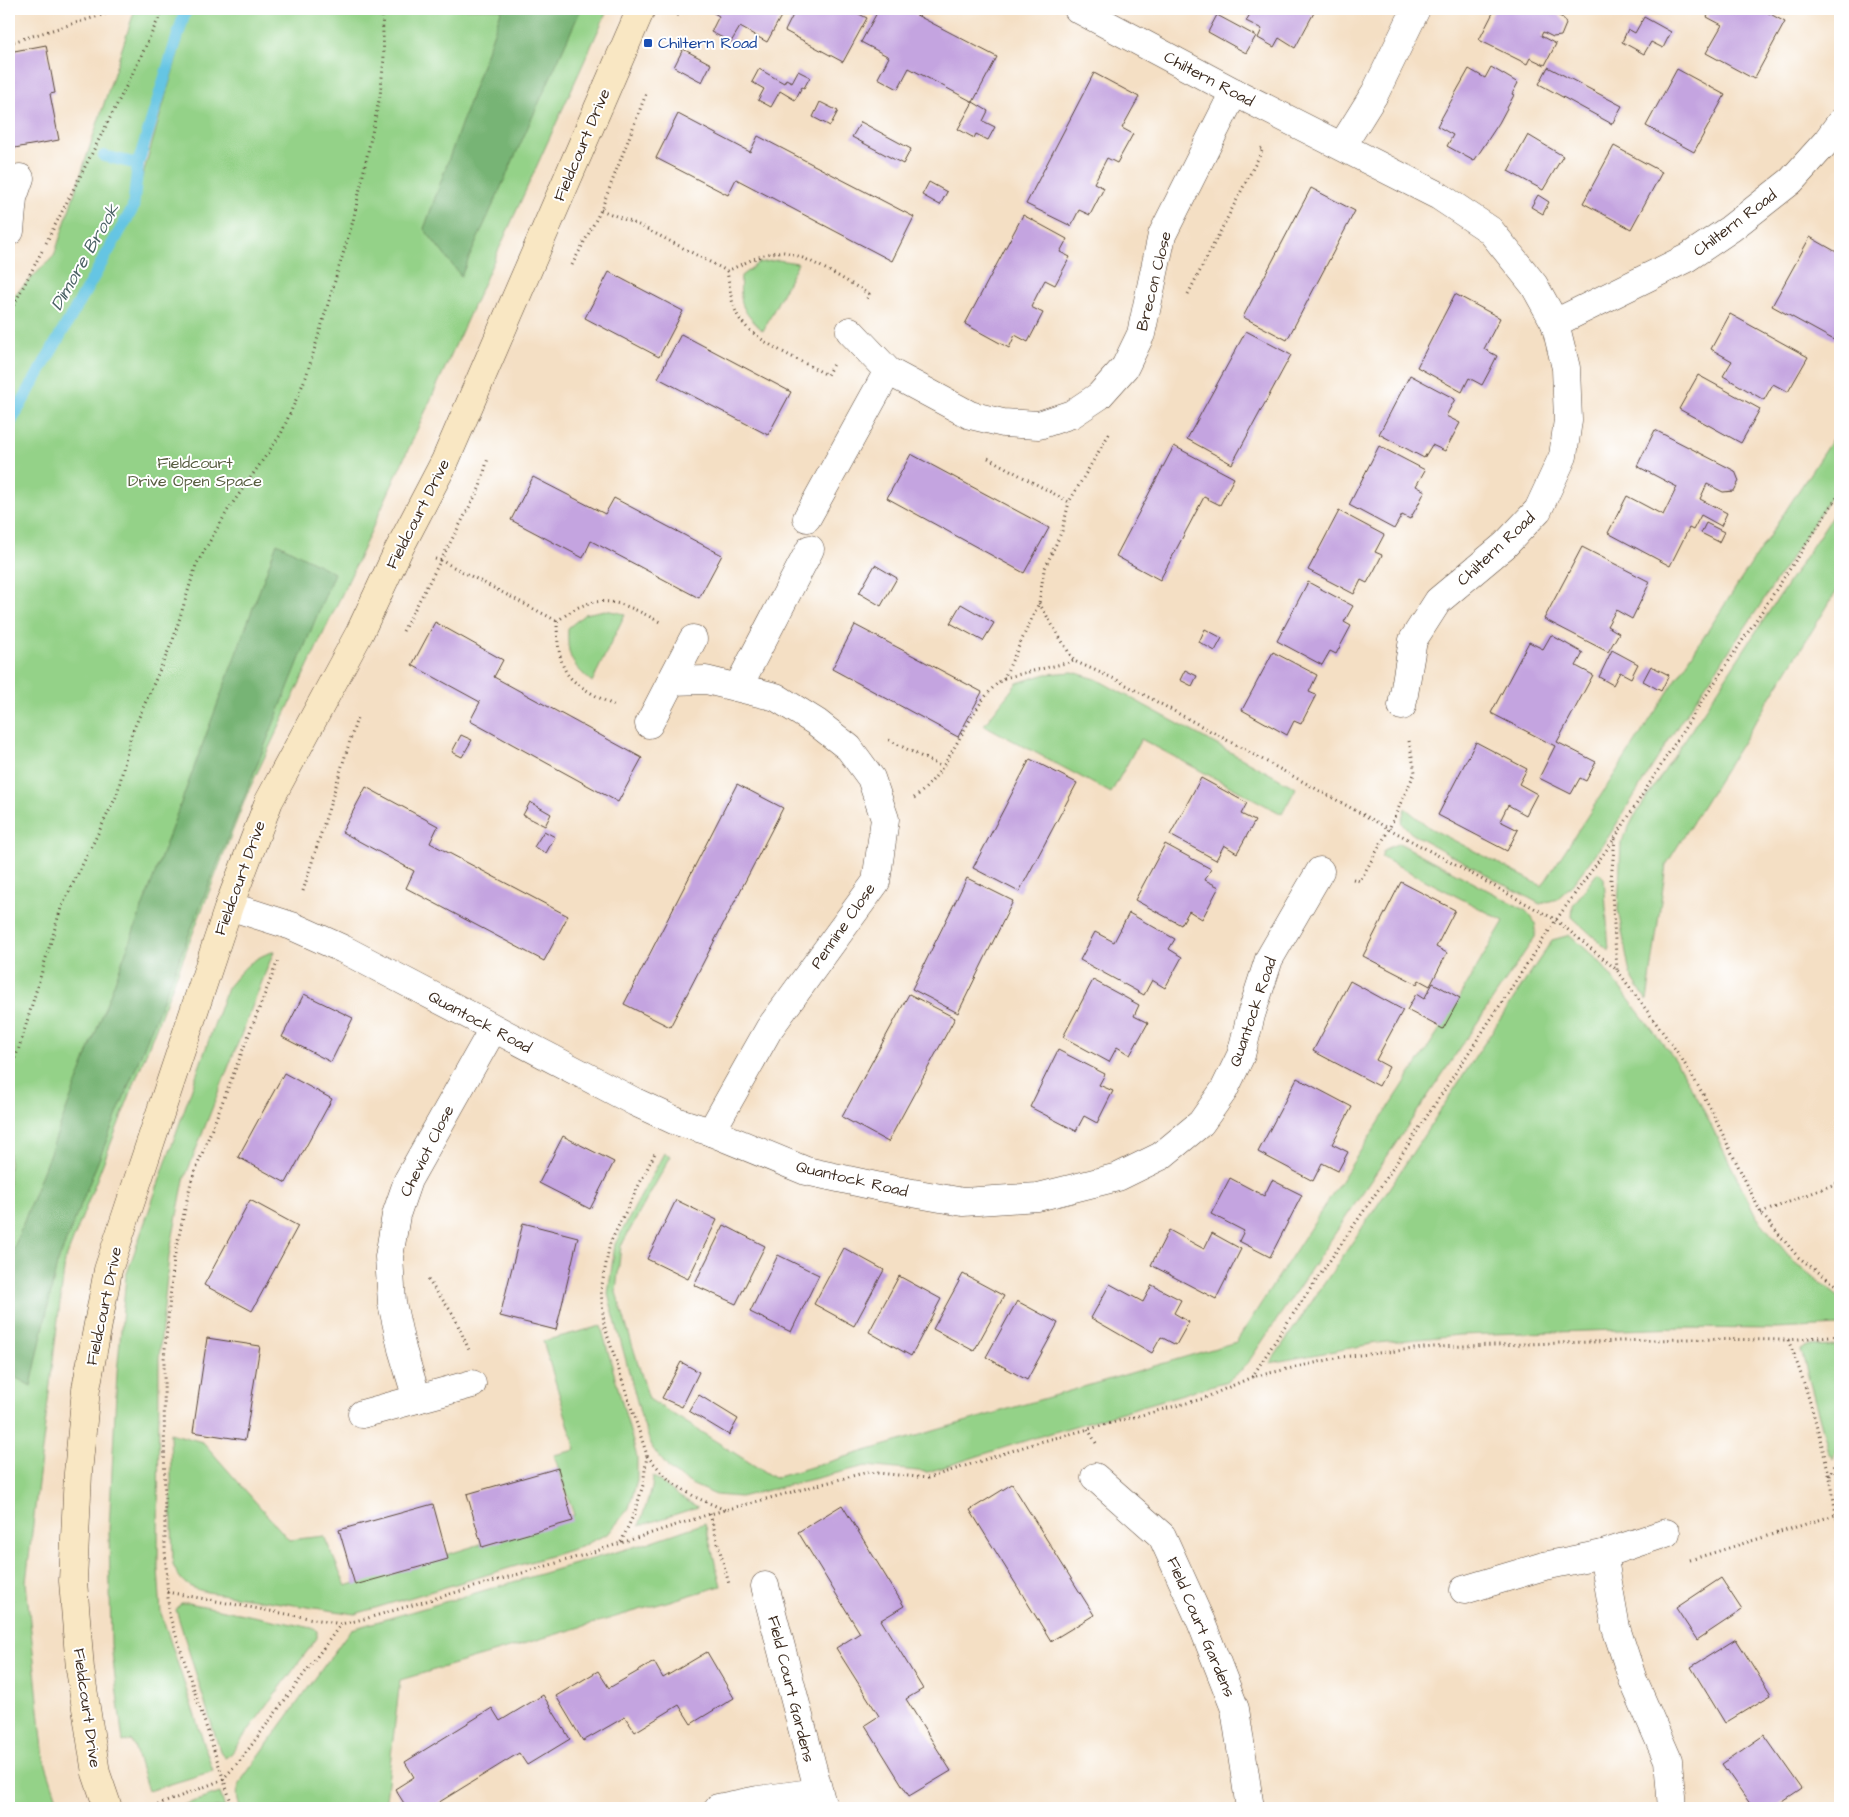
<svg xmlns="http://www.w3.org/2000/svg" width="1849" height="1817" font-family="'Architects Daughter',sans-serif">
  <style>
    .green { fill: #94d288; stroke: #687e53 }
    .forest { fill: #77b474; stroke: #596f49 }
    .lines { fill: none; stroke-linecap: round; stroke-linejoin: round }
    .stream { stroke: #65c5e3; stroke-width: 12 }
    .building { fill: #c4a4e0 }
    .street-casing { stroke: #574537; stroke-width: 29 }
    .secondary-casing { stroke: #574537; stroke-width: 29 }
    .path { stroke: #574537; stroke-width: 3; stroke-dasharray: 1 4; stroke-linecap: butt }
    .street { stroke: #fff; stroke-width: 28 }
    .secondary { stroke: #f9e7c3; stroke-width: 28 }
    .transit-dot { fill: #1a4fb4; stroke: #fff; stroke-width: 2 }
    .labels { text-anchor: middle; dominant-baseline: central; stroke-width: 4; stroke-linejoin: round; paint-order: stroke }
    .transit-label { font-size: 16px; fill: #164399; stroke: #fff; text-anchor: start }
    .street-label { font-size: 16px; fill: #3b2a1e; stroke: #fff }
    .park-label { font-size: 16px; fill: #565c3e; stroke: #fff }
    .water-label { font-size: 18px; font-style: italic; fill: #4a6063; stroke: #fff }
  </style>
  <rect width="100%" height="100%" fill="#fff"/>
  <filter id="ink" filterUnits="userSpaceOnUse"><feTurbulence type="fractalNoise" baseFrequency=".02" numOctaves="2"/><feDisplacementMap in="SourceGraphic" scale="10" xChannelSelector="R" yChannelSelector="G"/><feConvolveMatrix kernelMatrix="1 2 1 2 8 2 1 2 1" color-interpolation-filters="sRGB"/></filter>
  <filter id="wash" filterUnits="userSpaceOnUse"><feTurbulence type="fractalNoise" baseFrequency=".0096" numOctaves="4" result="noise"/><feDisplacementMap in="SourceGraphic" scale="20" xChannelSelector="R" yChannelSelector="G"/><feGaussianBlur stdDeviation="1.12" result="paint"/><feColorMatrix in="noise" values="0 0 0 0 0 0 0 0 0 0 0 0 0 0 0 0 0 1.4 0 .05"/><feComposite in="paint" operator="in"/></filter>
  <g filter="url(#wash)">
    <rect width="100%" height="100%" fill="#f4dfc4"/>
    <g class="green">
      <polygon points="135,9 186,9 138,163 134,205 191,9 608,9 352,573 248,792 65,1261 26,1582 44,1759 60,1808 9,1808 9,300 54,256"/>
      <path d="M778,260L798,263L763,331C742,311 739,305 741,276L758,263Z"/>
      <polygon points="1840,427 1840,482 1757,610 1679,724 1609,836 1572,885 1557,899 1540,904 1411,833 1401,822 1405,808 1430,828 1542,886"/>
      <polygon points="1840,504 1840,586 1666,865 1647,1001 1630,974 1618,910 1621,843 1634,817"/>
      <path d="M605,610L625,614L592,682C570,663 567,656 568,628L585,614Z"/>
      <polygon points="1073,672 1096,679 1296,788 1282,814 1141,739 1111,793 984,725 1017,683 1046,674"/>
      <path d="M1399,843L1525,910C1534,919 1538,925 1535,937L1245,1367L1227,1381L1034,1438L928,1472L866,1466L740,1497L716,1495L693,1485L671,1471L653,1449L642,1420L608,1294L615,1244L664,1153L671,1156L621,1246L616,1292L649,1399L774,1478L1236,1342L1447,1018L1504,921L1381,857L1384,850Z"/>
      <polygon points="1598,872 1604,878 1609,951 1572,917 1573,905"/>
      <polygon points="1570,935 1600,962 1674,1058 1698,1099 1756,1216 1794,1262 1840,1298 1840,1326 1775,1329 1683,1328 1459,1335 1377,1343 1270,1363 1394,1181 1552,940"/>
      <path d="M274,951L184,1180L169,1256L159,1358L158,1569L161,1613L213,1771L148,1791L132,1740L123,1742L111,1645L109,1529L117,1373L126,1276L227,988C244,968 249,960 274,951Z"/>
      <path d="M601,1326L637,1457V1481L629,1508L609,1533L580,1547L355,1614L207,1592C187,1587 182,1584 173,1565L170,1433L203,1442L289,1540L324,1536L346,1586L574,1515L554,1455L576,1450L543,1341Z"/>
      <polygon points="1840,1345 1840,1441 1834,1460 1829,1453 1801,1350 1810,1346"/>
      <polygon points="653,1476 680,1497 698,1507 639,1526 652,1488"/>
      <path d="M705,1523L721,1586L400,1680L385,1808H240C236,1796 236,1789 243,1778L345,1637L352,1629L647,1543Z"/>
      <polygon points="181,1603 189,1603 312,1628 317,1631 317,1638 231,1754 225,1758 220,1751 176,1610"/>
      <polygon points="220,1793 225,1808 174,1808"/>
    </g>
    <g class="forest">
      <polygon points="502,9 581,9 461,276 424,229"/>
      <polygon points="277,543 334,573 57,1264 31,1386 9,1374 9,1261 114,984"/>
    </g>
    <g class="lines">
      <g class="stream">
        <polyline points="104,156 138,164"/>
        <polyline points="9,425 133,208 138,164 186,9"/>
      </g>
    </g>
    <g id="blocks">
      <g class="building">
        <polygon points="714,9 785,9 767,42 740,27 731,42 711,32 719,16 712,12"/>
        <polygon points="796,9 849,9 867,18 843,62 785,31"/>
        <polygon points="879,9 905,9 997,57 973,102 909,68 898,89 878,78 889,57 861,42"/>
        <polygon points="1253,9 1316,9 1295,48 1279,38 1274,47 1258,38 1262,29 1246,21"/>
        <polygon points="1495,9 1555,9 1553,13 1563,18 1566,24 1561,36 1553,37 1543,32 1541,36 1556,44 1545,65 1530,58 1527,64 1479,40"/>
        <polygon points="1712,9 1761,9 1785,22 1754,79 1706,53 1722,25 1707,17"/>
        <polygon points="1217,15 1256,36 1246,53 1208,32"/>
        <polygon points="1644,17 1671,32 1663,48 1651,42 1644,54 1622,42 1628,29 1635,33"/>
        <polygon points="46,45 55,93 50,94 59,140 9,149 9,52"/>
        <polygon points="683,49 711,64 702,82 674,67"/>
        <polygon points="1491,67 1518,83 1512,94 1514,95 1499,123 1474,161 1447,146 1453,135 1437,126 1469,69 1485,78"/>
        <polygon points="1548,67 1622,106 1612,124 1539,84"/>
        <polygon points="759,69 784,83 786,79 792,82 798,71 810,77 804,88 802,87 795,100 780,91 771,107 758,100 764,89 752,82"/>
        <polygon points="1677,69 1725,95 1694,152 1646,126"/>
        <polygon points="1094,73 1139,97 1122,128 1133,134 1117,163 1107,158 1094,183 1104,188 1090,215 1079,210 1071,226 1026,204"/>
        <polygon points="820,102 838,111 830,126 813,117"/>
        <polygon points="973,102 988,111 983,121 995,127 988,140 976,134 974,138 958,129"/>
        <polygon points="678,114 750,152 758,136 914,217 892,261 736,179 728,195 656,158"/>
        <polygon points="861,122 911,149 903,164 852,137"/>
        <polygon points="1528,135 1563,156 1543,190 1508,171"/>
        <polygon points="1614,146 1662,172 1631,229 1583,203"/>
        <polygon points="929,182 947,192 940,205 922,195"/>
        <polygon points="1311,188 1355,211 1287,340 1243,317"/>
        <polygon points="1538,195 1549,202 1543,214 1531,207"/>
        <polygon points="1023,215 1067,239 1060,252 1070,257 1055,285 1045,280 1038,293 1031,307 1043,313 1028,342 1015,335 1009,348 965,324"/>
        <polygon points="1810,237 1840,254 1840,294 1838,298 1840,299 1840,328 1834,340 1772,306"/>
        <polygon points="609,272 683,311 659,357 585,318"/>
        <polygon points="1455,294 1500,318 1484,349 1497,356 1490,370 1482,385 1469,378 1462,392 1417,367"/>
        <polygon points="1730,314 1808,357 1788,392 1773,384 1764,400 1723,376 1732,361 1711,349"/>
        <polygon points="1246,331 1291,355 1232,464 1187,439"/>
        <polygon points="681,334 791,392 768,435 658,378"/>
        <polygon points="1410,375 1455,399 1446,416 1460,423 1445,451 1432,445 1424,458 1379,434"/>
        <polygon points="1698,375 1760,409 1741,443 1679,409"/>
        <polygon points="1655,430 1735,471 1739,481 1734,491 1723,492 1707,484 1700,499 1727,513 1721,526 1701,515 1693,530 1689,528 1670,566 1608,533 1627,496 1663,515 1677,487 1637,466"/>
        <polygon points="1174,446 1234,478 1220,505 1204,497 1160,580 1116,556"/>
        <polygon points="1379,446 1425,470 1416,486 1425,491 1418,505 1410,519 1402,515 1394,529 1349,505"/>
        <polygon points="911,454 1049,528 1024,573 887,498"/>
        <polygon points="533,477 605,514 614,498 722,555 699,598 591,541 583,558 511,520"/>
        <polygon points="1339,511 1384,535 1375,552 1382,555 1375,569 1367,583 1361,580 1354,594 1308,570"/>
        <polygon points="1706,523 1724,532 1719,542 1701,533"/>
        <polygon points="1582,547 1650,582 1632,619 1616,610 1607,626 1619,633 1608,652 1544,619"/>
        <polygon points="875,565 897,578 881,606 859,593"/>
        <polygon points="1308,582 1353,606 1344,622 1351,626 1336,654 1330,651 1322,665 1277,641"/>
        <polygon points="961,604 994,623 983,641 950,623"/>
        <polygon points="435,622 503,660 494,677 642,758 618,802 470,721 480,702 412,665"/>
        <polygon points="855,625 982,692 958,737 832,669"/>
        <polygon points="1205,629 1222,638 1215,651 1199,642"/>
        <polygon points="1551,635 1583,653 1576,666 1593,675 1557,742 1596,762 1586,781 1580,778 1571,794 1539,778 1555,746 1491,713 1529,642 1543,649"/>
        <polygon points="1612,650 1638,664 1631,678 1620,672 1613,685 1599,677"/>
        <polygon points="1273,652 1317,675 1309,692 1316,695 1301,724 1294,721 1287,735 1242,710"/>
        <polygon points="1651,666 1669,675 1661,691 1643,681"/>
        <polygon points="1185,670 1197,676 1192,686 1180,680"/>
        <polygon points="461,735 472,740 462,757 452,752"/>
        <polygon points="1476,742 1527,769 1519,784 1537,794 1526,815 1508,805 1500,821 1518,830 1507,851 1438,815"/>
        <polygon points="1030,759 1077,783 1019,892 973,868"/>
        <polygon points="1201,778 1247,803 1241,814 1255,821 1237,853 1224,845 1216,860 1170,835"/>
        <polygon points="737,784 783,808 670,1027 624,1004"/>
        <polygon points="366,787 438,826 430,843 568,916 544,961 406,888 414,871 342,832"/>
        <polygon points="530,802 551,814 545,826 523,815"/>
        <polygon points="544,831 555,837 546,853 534,847"/>
        <polygon points="1165,844 1211,869 1205,880 1219,887 1202,919 1189,911 1181,925 1135,900"/>
        <polygon points="967,878 1013,901 958,1013 912,989"/>
        <polygon points="1401,882 1455,910 1436,947 1447,953 1430,986 1419,980 1417,984 1363,956"/>
        <polygon points="1129,913 1175,939 1169,949 1182,957 1165,988 1152,980 1144,995 1080,960 1095,932 1114,942"/>
        <polygon points="1093,980 1139,1005 1134,1016 1148,1023 1130,1055 1117,1047 1109,1062 1063,1037"/>
        <polygon points="1350,981 1403,1010 1376,1060 1389,1067 1379,1086 1313,1051"/>
        <polygon points="1433,983 1460,998 1443,1029 1407,1010 1416,994 1424,999"/>
        <polygon points="304,994 353,1018 331,1062 282,1037"/>
        <polygon points="909,994 955,1018 888,1142 842,1117"/>
        <polygon points="1058,1050 1105,1074 1099,1085 1113,1091 1097,1123 1084,1116 1076,1131 1030,1107"/>
        <polygon points="284,1073 332,1099 286,1183 238,1157"/>
        <polygon points="1297,1078 1352,1107 1332,1144 1348,1152 1338,1171 1322,1163 1313,1181 1258,1152"/>
        <polygon points="563,1136 614,1162 590,1209 539,1183"/>
        <polygon points="1230,1178 1264,1196 1272,1180 1302,1195 1270,1257 1239,1241 1244,1231 1211,1214"/>
        <polygon points="250,1200 298,1226 252,1311 204,1285"/>
        <polygon points="676,1200 717,1220 688,1279 647,1259"/>
        <polygon points="523,1223 578,1237 556,1330 500,1316"/>
        <polygon points="724,1225 765,1246 736,1304 694,1285"/>
        <polygon points="1169,1230 1204,1249 1212,1233 1241,1249 1216,1299 1151,1265"/>
        <polygon points="844,1248 884,1270 854,1326 814,1304"/>
        <polygon points="778,1255 819,1275 791,1332 750,1312"/>
        <polygon points="963,1274 1004,1296 974,1351 933,1329"/>
        <polygon points="899,1276 941,1299 911,1356 869,1332"/>
        <polygon points="1110,1284 1143,1302 1152,1285 1181,1300 1174,1313 1189,1322 1176,1345 1161,1337 1152,1353 1091,1318"/>
        <polygon points="1017,1301 1058,1323 1027,1380 986,1357"/>
        <polygon points="207,1338 260,1346 245,1440 193,1432"/>
        <polygon points="681,1362 699,1372 682,1407 662,1398"/>
        <polygon points="699,1395 738,1419 729,1435 689,1411"/>
        <polygon points="558,1468 573,1521 482,1547 467,1494"/>
        <polygon points="1012,1484 1094,1615 1051,1641 970,1510"/>
        <polygon points="433,1504 448,1559 355,1585 339,1530"/>
        <polygon points="842,1505 904,1606 881,1620 923,1689 906,1699 951,1771 909,1796 865,1725 879,1716 836,1648 860,1633 798,1532"/>
        <polygon points="1721,1578 1742,1610 1697,1640 1676,1608"/>
        <polygon points="1736,1639 1771,1695 1725,1723 1691,1667"/>
        <polygon points="707,1652 734,1698 691,1724 679,1705 635,1732 625,1717 583,1741 556,1696 598,1671 609,1688 654,1662 663,1678"/>
        <polygon points="543,1695 570,1739 527,1765 519,1753 433,1806 434,1808 407,1808 395,1789 414,1777 405,1762 492,1708 500,1721"/>
        <polygon points="1764,1735 1802,1789 1774,1808 1753,1808 1722,1764"/>
      </g>
    </g>
  </g>
  <g filter="url(#ink)">
    <use href="#blocks" fill-opacity="0" stroke="#574537" stroke-width="1"/>
    <g class="lines">
      <defs>
        <g id="street">
          <polyline points="1078,9 1234,92 1439,196 1490,230 1534,285 1555,323 1566,368 1568,420 1563,456 1538,510 1505,545 1438,601 1413,640 1402,706"/>
          <polyline points="1342,146 1375,93 1416,9"/>
          <polyline points="10,231 13,198 20,178"/>
          <polyline points="1555,323 1687,258 1730,229 1791,181 1827,141 1840,123"/>
          <polyline points="850,331 888,371 970,415 1003,423 1039,425 1072,414 1099,396 1125,367 1141,334 1162,235 1234,92"/>
          <polyline points="807,518 888,371"/>
          <polyline points="671,681 706,680 776,697 816,722 849,748 871,778 885,819 876,882 769,1029 711,1132"/>
          <polyline points="738,687 810,549"/>
          <polyline points="649,724 693,639"/>
          <polyline points="229,906 292,926 343,949 635,1102 676,1121 711,1132 806,1171 885,1188 963,1202 1038,1197 1118,1177 1161,1156 1201,1123 1224,1090 1241,1055 1251,1015 1269,959 1320,871"/>
          <polyline points="417,1399 402,1349 392,1303 389,1257 396,1215 408,1180 493,1029"/>
          <polyline points="362,1414 472,1384"/>
          <polyline points="1095,1477 1162,1536 1201,1622 1235,1709 1250,1808"/>
          <polyline points="1603,1554 1616,1628 1633,1680 1668,1760 1672,1808"/>
          <polyline points="765,1586 823,1808"/>
          <polyline points="1464,1590 1544,1566 1603,1554 1666,1533"/>
          <polyline points="718,1808 758,1800 818,1792"/>
        </g>
        <polyline id="secondary" points="108,1808 96,1773 80,1669 73,1581 78,1473 86,1389 108,1270 229,906 269,801 360,632 398,551 445,461 641,9"/>
      </defs>
      <use href="#street" class="street-casing"/>
      <use href="#secondary" class="secondary-casing"/>
      <g class="path">
        <polyline points="677,16 681,9"/>
        <polyline points="9,43 122,9"/>
        <path d="M601,210L641,226L727,271C743,264 761,254 778,252C797,249 851,284 869,294L866,301"/>
        <polyline points="46,243 135,69 163,9"/>
        <polyline points="572,265 601,210 646,94"/>
        <path d="M727,271C730,287 731,309 742,322C760,344 802,361 827,375L833,364"/>
        <polyline points="1188,294 1263,149 1260,148"/>
        <polyline points="9,314 42,251"/>
        <polyline points="988,458 1069,502 1109,434"/>
        <polyline points="435,559 442,561 557,621"/>
        <polyline points="1039,603 1074,661 1117,680 1556,920 1617,970 1678,1053 1703,1094 1761,1213 1798,1257 1840,1288"/>
        <path d="M557,621C557,636 558,661 568,675C576,686 605,701 617,707"/>
        <path d="M557,621C565,616 574,608 584,605C611,594 638,611 662,623"/>
        <polyline points="403,631 480,487 488,458"/>
        <polyline points="1004,678 1074,661"/>
        <polyline points="889,740 942,767"/>
        <path d="M914,798C954,769 967,705 1004,678L1039,603L1044,570L1062,531L1069,502"/>
        <polyline points="1615,839 1611,879 1617,970"/>
        <polyline points="1353,879 1360,881 1389,829 1415,772 1409,741"/>
        <polyline points="303,891 357,718"/>
        <polyline points="9,1072 19,1048 61,908 117,795 131,735 173,640 196,565 228,510 281,434 306,377 353,221 380,96 384,59 382,9"/>
        <polyline points="1761,1213 1840,1182"/>
        <polyline points="428,1280 453,1314 469,1350"/>
        <path d="M1788,1340C1806,1383 1818,1429 1829,1474C1834,1493 1834,1512 1840,1531"/>
        <polyline points="1252,1377 1285,1326 1387,1177 1556,920 1615,838 1684,729 1840,493"/>
        <polyline points="1088,1429 1096,1443"/>
        <polyline points="647,1456 670,1481 695,1497 725,1510"/>
        <polyline points="1830,1476 1840,1454"/>
        <polyline points="710,1514 729,1584"/>
        <polyline points="621,1542 635,1512 643,1485 647,1455 604,1325 601,1290 610,1243 656,1151"/>
        <polyline points="1690,1560 1835,1515"/>
        <polyline points="167,1592 341,1624 368,1618 584,1555 710,1514 867,1472 928,1478 1036,1443 1202,1399 1252,1377 1341,1357 1433,1347 1684,1339 1788,1340 1840,1335"/>
        <polyline points="153,1807 222,1780 239,1762 341,1624"/>
        <polyline points="233,1808 169,1614 165,1550 164,1359 174,1258 191,1182 279,958"/>
      </g>
      <use href="#street" class="street"/>
      <use href="#secondary" class="secondary"/>
    </g>
  </g>
  <rect class="transit-dot" x="643" y="38" width="10" height="10" rx="2.5"/>
  <g class="labels">
    <g class="transit-label">
      <text x="658" y="43">Chiltern Road</text>
    </g>
    <g class="street-label">
      <text transform="translate(1209 79) rotate(28)">Chiltern Road</text>
      <text transform="translate(582 145) rotate(-67)">Fieldcourt Drive</text>
      <text transform="translate(1735 223) rotate(-37)">Chiltern Road</text>
      <text transform="translate(1154 281) rotate(-76)">Brecon Close</text>
      <text transform="translate(418 514) rotate(-63)">Fieldcourt Drive</text>
      <text transform="translate(1496 549) rotate(-43)">Chiltern Road</text>
      <text transform="translate(240 878) rotate(-70)">Fieldcourt Drive</text>
      <text transform="translate(843 926) rotate(-55)">Pennine Close</text>
      <text transform="translate(1253 1012) rotate(-71)">Quantock Road</text>
      <text transform="translate(480 1022) rotate(28)">Quantock Road</text>
      <text transform="translate(427 1151) rotate(-63)">Cheviot Close</text>
      <text transform="translate(852 1179) rotate(13)">Quantock Road</text>
      <text transform="translate(104 1306) rotate(-78)">Fieldcourt Drive</text>
      <text transform="translate(1201 1627) rotate(67)">Field Court Gardens</text>
      <text transform="translate(791 1689) rotate(76)">Field Court Gardens</text>
      <text transform="translate(87 1708) rotate(82)">Fieldcourt Drive</text>
    </g>
    <g class="park-label">
      <text x="195" y="463">Fieldcourt<tspan x="195" dy="18">Drive Open Space</tspan></text>
    </g>
    <g class="water-label">
      <text transform="translate(85 257) rotate(-60)">Dimore Brook</text>
    </g>
  </g>
  <rect width="1849" height="1817" fill="none" stroke="#fff" stroke-width="30"/>
</svg>
